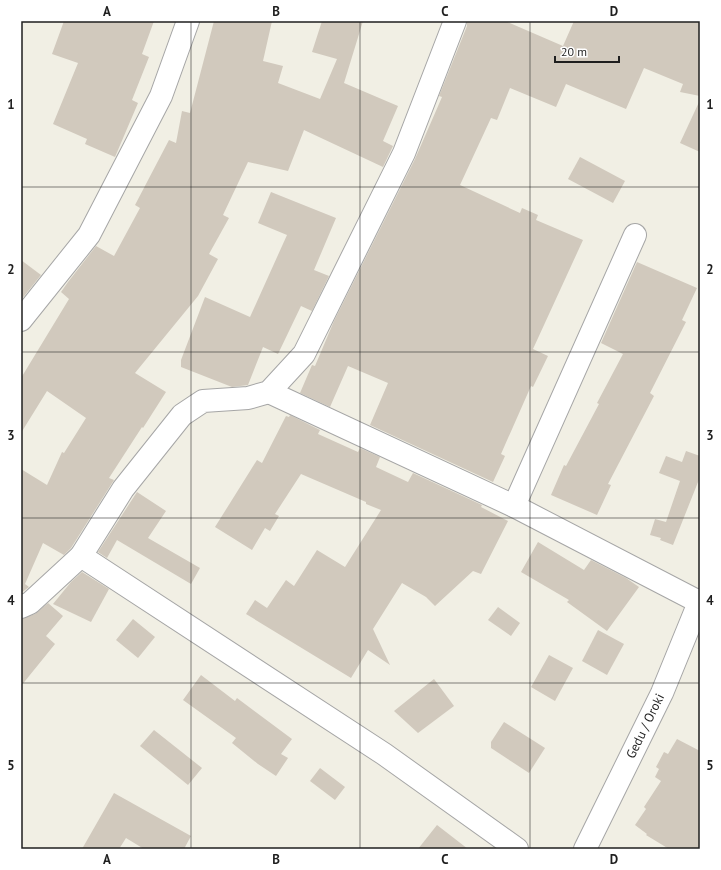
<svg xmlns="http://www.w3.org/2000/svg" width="721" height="870" font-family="'PT Sans',sans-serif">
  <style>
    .building { fill: #d1c9bd }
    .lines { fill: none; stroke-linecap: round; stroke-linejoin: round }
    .minor-casing { stroke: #a6a6a6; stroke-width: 24 }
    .tertiary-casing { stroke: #a6a6a6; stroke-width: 24 }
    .minor { stroke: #fff; stroke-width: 22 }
    .tertiary { stroke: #fff; stroke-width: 22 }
    .grid { fill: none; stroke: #1f1f1f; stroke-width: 1; stroke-opacity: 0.55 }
    .labels { text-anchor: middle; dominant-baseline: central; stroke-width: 3.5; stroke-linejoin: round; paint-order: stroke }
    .street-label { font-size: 13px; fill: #1f1f1f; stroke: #fff }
    .neatline { fill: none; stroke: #1f1f1f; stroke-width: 1.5 }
    .grid-label { font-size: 13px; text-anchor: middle; font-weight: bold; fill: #1f1f1f }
  </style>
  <rect width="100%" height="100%" fill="#f1efe4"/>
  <g class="building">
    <polygon points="64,21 154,21 142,54 149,57 132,100 138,103 115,157 85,144 87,139 53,124 78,63 52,54"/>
    <polygon points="214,21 272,21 263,61 283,66 278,83 320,99 337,59 312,52 322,21 363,21 344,83 398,106 383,141 393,146 383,167 304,130 288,171 248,162 223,215 229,218 209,254 218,259 198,296 135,373 166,392 143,428 142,427 109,478 114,480 71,548 64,555 43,543 25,584 29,587 21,593 21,469 47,485 62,452 64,453 86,418 47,391 21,433 21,378 69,299 61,292 68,282 96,246 114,256 140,208 135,205 169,140 176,143 182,111 190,113"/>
    <polygon points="467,21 505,21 563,46 574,21 700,21 700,96 680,92 683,84 644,68 626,109 566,84 556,107 510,88 497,120 491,118 460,185 520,213 522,208 538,215 536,220 583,240 533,349 548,356 533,387 531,386 501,454 505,456 493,482 370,425 388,383 348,366 330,407 300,393 312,365 315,366 334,321 415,159 442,97 439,96 467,26"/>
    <polygon points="700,100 700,152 680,143"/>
    <polygon points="580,157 625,181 613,203 568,179"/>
    <polygon points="271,192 336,218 314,270 329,276 312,311 301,306 278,354 263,347 248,385 232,387 181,367 181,360 205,297 250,317 287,235 258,223"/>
    <polygon points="21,260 41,275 21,300"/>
    <polygon points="637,262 697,288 682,320 686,322 650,393 654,396 608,484 611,485 597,515 551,495 564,465 566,466 599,404 597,403 623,354 601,343"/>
    <polygon points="290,415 320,430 318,434 358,452 360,448 380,457 376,467 408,482 413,473 482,505 481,507 508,521 481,574 473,571 435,606 426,597 402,583 373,629 390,665 368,650 351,678 246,614 255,600 267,608 286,580 294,586 317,550 345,567 381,510 366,504 366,502 301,474 275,514 279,516 270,531 265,528 252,550 215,527 257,460 262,463 286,416 289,417"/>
    <polygon points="686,451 700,456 700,477 673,545 660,540 661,538 650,535 655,519 666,522 680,481 659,473 666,456 682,462"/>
    <polygon points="137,492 166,511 148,538 200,568 191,584 117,540 107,558 98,552"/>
    <polygon points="538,542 584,570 591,560 626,578 639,587 607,631 567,602 569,600 521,572"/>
    <polygon points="82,572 109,589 91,622 53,604 71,582"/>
    <polygon points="48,603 63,616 46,636 55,644 21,686 21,619 35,614"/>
    <polygon points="498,607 520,623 511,636 488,620"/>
    <polygon points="133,619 155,637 138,658 116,640"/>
    <polygon points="598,630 624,644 607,675 582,661"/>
    <polygon points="549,655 573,668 555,701 531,687"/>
    <polygon points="201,675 235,701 237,698 292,739 281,754 288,758 276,776 258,764 232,743 236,738 183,700"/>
    <polygon points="434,679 454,706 418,733 394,711"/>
    <polygon points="504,722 545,748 529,773 491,748 491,742"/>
    <polygon points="154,730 202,768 188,785 140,746"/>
    <polygon points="677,739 700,751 700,849 669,849 646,835 647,834 635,825 646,809 644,807 661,781 655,777 659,769 656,767 664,752 668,754"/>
    <polygon points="320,768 345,787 335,800 310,781"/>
    <polygon points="114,793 191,836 184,849 144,849 126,838 119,849 82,849"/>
    <polygon points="437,825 468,849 418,849"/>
  </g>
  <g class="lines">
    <defs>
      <g id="minor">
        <polyline points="21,320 89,235 161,96 188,21"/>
        <polyline points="269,392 514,506 699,602"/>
        <polyline points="514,506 635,235"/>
        <polyline points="81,556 384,754 517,849"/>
        <polyline points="21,607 30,603 81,556 123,489 182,415 203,401 248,398 269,392 304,354 404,153 455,21"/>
      </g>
      <polyline id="tertiary" points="585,849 662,693 700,600"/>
    </defs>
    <use href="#minor" class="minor-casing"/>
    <use href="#tertiary" class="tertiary-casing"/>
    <use href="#minor" class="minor"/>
    <use href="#tertiary" class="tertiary"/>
  </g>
  <path class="grid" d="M191,21V849M360,21V849M530,21V849M21,187H700M21,352H700M21,518H700M21,683H700"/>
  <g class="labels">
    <g class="street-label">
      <text transform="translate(645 726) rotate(-64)">Gedu / Oroki</text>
    </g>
  </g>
  <rect width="721" height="870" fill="none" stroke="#ffffff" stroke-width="44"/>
  <path d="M555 56v6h64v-6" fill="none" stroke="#1f1f1f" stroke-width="2"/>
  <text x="561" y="56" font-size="12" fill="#1f1f1f" stroke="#ffffff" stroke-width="3" paint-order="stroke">20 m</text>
  <rect x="22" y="22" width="677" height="826" class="neatline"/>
  <g class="grid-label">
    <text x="107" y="16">A</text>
    <text x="276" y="16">B</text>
    <text x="445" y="16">C</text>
    <text x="614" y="16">D</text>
    <text x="11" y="109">1</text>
    <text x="710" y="109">1</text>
    <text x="11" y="274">2</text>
    <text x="710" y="274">2</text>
    <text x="11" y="440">3</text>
    <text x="710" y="440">3</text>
    <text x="11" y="605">4</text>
    <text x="710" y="605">4</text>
    <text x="11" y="770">5</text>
    <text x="710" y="770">5</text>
    <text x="107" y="864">A</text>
    <text x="276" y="864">B</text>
    <text x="445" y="864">C</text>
    <text x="614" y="864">D</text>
  </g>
</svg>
